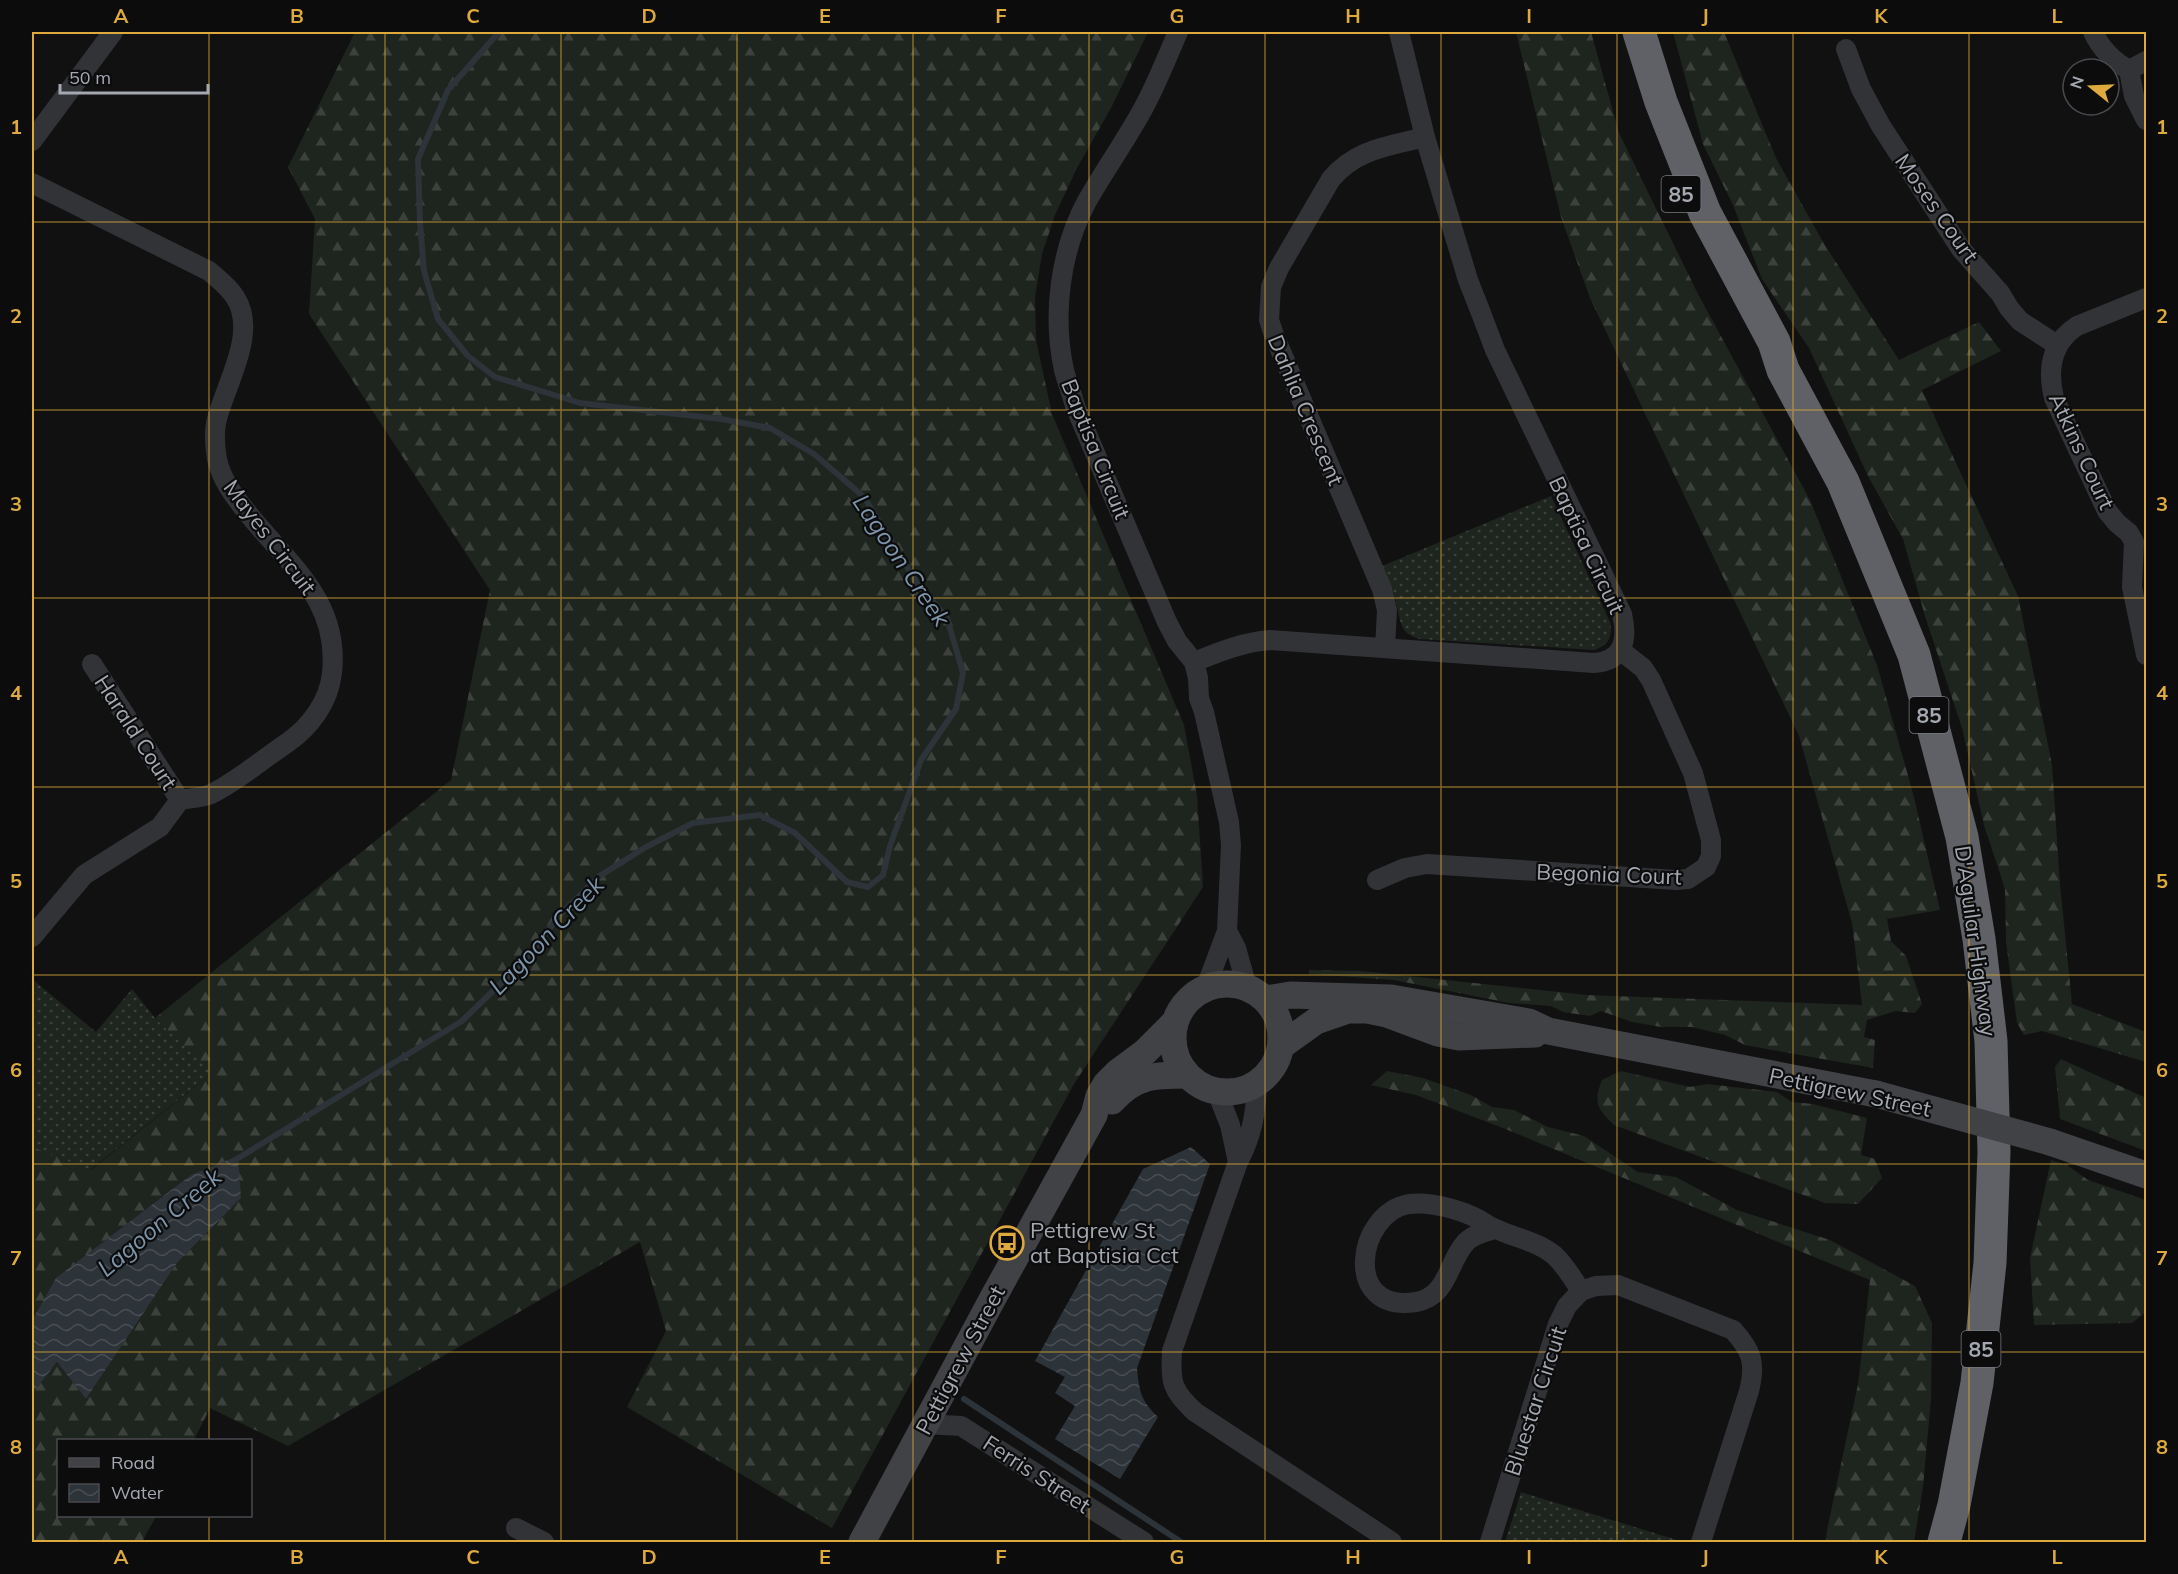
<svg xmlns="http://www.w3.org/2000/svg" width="2178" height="1574" font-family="Mulish,sans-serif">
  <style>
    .grass { fill: url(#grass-dots) }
    .forest { fill: url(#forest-firs) }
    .water { fill: url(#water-waves) }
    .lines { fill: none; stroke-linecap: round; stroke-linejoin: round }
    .stream { stroke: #2c3339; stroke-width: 6 }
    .street { stroke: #323337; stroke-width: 20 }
    .secondary { stroke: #404246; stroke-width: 27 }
    .highway { stroke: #5f6167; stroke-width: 33 }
    .secondary-bridge { stroke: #404246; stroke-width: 27 }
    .grid { fill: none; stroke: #deaa3d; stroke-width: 1.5; stroke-opacity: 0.55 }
    .labels { text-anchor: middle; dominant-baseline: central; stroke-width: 4.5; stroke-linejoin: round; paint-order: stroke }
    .shield { fill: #0c0c0d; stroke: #767980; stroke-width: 1.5 }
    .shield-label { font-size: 21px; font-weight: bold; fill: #a4a8b1 }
    .street-label { font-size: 22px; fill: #a4a8b1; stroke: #0c0c0d }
    .poi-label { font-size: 22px; fill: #a4a8b1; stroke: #0c0c0d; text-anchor: start }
    .water-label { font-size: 24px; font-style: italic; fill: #7d94aa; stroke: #0c0c0d }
    .neatline { fill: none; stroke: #deaa3d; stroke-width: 2 }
    .grid-label { font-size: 20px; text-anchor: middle; font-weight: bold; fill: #deaa3d }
  </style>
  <defs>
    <pattern id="grass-dots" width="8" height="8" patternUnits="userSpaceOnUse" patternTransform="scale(1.5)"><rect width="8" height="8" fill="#1e241e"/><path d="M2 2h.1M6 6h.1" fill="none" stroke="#3c413c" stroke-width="1.8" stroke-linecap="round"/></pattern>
    <pattern id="forest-firs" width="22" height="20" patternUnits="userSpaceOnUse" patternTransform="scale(1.5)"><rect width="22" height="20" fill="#1e241e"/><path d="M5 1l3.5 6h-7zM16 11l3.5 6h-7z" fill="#3c413c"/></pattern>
    <pattern id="water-waves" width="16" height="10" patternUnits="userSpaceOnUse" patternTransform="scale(1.5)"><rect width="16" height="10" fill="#2c3339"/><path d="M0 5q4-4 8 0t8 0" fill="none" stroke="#484e53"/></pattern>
  </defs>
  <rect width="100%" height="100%" fill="#111112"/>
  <g class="grass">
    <path d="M1551,496L1610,622C1613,636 1609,645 1594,650L1420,639C1398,633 1401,620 1396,602C1393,589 1387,578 1382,566Z"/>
    <polygon points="32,979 96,1032 132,989 155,1018 213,1072 90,1170 32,1148"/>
    <polygon points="1521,1492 1677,1540 1686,1542 1505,1542"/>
  </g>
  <g class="forest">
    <polygon points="355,32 1148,32 1111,108 1077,168 1055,215 1042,254 1035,297 1036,340 1052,414 1184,725 1197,796 1203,887 1074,1084 832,1528 627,1407 666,1331 640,1242 288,1446 210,1408 194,1440 58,1440 58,1516 156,1516 142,1542 32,1542 32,1394 57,1362 86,1399 177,1263 241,1198 56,1278 32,1320 32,1151 35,1148 91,1170 212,1073 155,1018 451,780 490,590 309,314 315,219 288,167"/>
    <polygon points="1516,32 1591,32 1619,133 1698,294 1810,500 1877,665 1914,797 1940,910 1887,919 1891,941 1906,956 1922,1004 1915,1013 1896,1011 1867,1020 1864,1037 1875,1040 1873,1068 1745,1045 1725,1035 1692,1027 1661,1027 1632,1022 1601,1011 1590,1016 1563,1012 1551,1006 1509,1003 1394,980 1309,974 1309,970 1361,971 1587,995 1862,1005 1852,923 1799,736 1590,298 1561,217"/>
    <polygon points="1673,32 1724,32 1776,158 1823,242 1899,360 1979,322 2001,351 1922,390 2018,596 2052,765 2060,884 2072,1004 2146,1032 2146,1062 2042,1031 2024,1035 2017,1023 2006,942 2005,889 1984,825 1962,728 1925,616 1903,539 1868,476 1809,348 1762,279 1733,205 1703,144"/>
    <polygon points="2061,1059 2146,1098 2146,1151 2060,1119 2055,1067"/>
    <polygon points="1387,1071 1423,1078 1471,1095 1492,1107 1514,1110 1548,1127 1584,1136 1638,1172 1676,1177 1737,1210 1830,1240 1915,1286 1932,1323 1931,1399 1923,1487 1914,1542 1826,1542 1827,1530 1858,1384 1870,1280 1503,1128 1416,1095 1371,1085"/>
    <path d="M1621,1071L1690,1087L1707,1084L1777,1092L1792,1102L1813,1104L1867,1118L1861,1155L1875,1159L1882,1178L1858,1204L1825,1203L1614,1125C1597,1108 1593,1103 1602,1080Z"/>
    <polygon points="2051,1160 2067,1165 2088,1180 2146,1200 2146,1312 2132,1323 2034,1325 2030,1258"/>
  </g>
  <g class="water">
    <path d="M1191,1147L1210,1164L1137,1368C1139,1391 1141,1401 1158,1417L1120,1479L1055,1439L1075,1406L1055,1393L1065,1377L1035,1361L1143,1169Z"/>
    <polygon points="238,1156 241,1198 177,1263 86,1399 57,1362 32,1394 32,1320 56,1278 191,1175"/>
  </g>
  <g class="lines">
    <g class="stream">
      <polyline points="232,1162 462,1021 527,958 561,914 598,877 646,847 693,823 760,815 795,833 847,882 868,887 883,875 890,846 921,760 956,709 963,673 947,618 917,583 864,497 814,454 770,428 721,419 580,403 495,377 468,356 438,319 424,271 420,223 418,159 448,90 499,32"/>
      <polyline points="964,1399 1181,1542"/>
    </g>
    <g class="street">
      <path d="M1178,32C1167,57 1157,83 1144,107C1127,139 1105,169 1087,201C1060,251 1052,315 1064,370C1067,382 1072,394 1075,406L1167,622L1177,641L1194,662L1198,678L1199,698L1204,712L1229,822L1231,845L1227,931L1206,987"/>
      <path d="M2093,32C2101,49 2113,61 2129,70L2134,96L2146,120"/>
      <polyline points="1846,49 1861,89 1881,126 1961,249 2000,293 2009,308 2020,321 2057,345"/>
      <polyline points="2129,70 2146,61"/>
      <polyline points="32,141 113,32"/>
      <path d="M32,183L209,271C218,279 228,286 235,297C259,333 224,386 216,423C214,435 215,448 217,459C221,479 234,496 246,511C287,563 340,600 332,673C329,702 310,727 287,743C263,759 236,782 211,794C202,798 189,798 180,800L160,827L84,875L32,937"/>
      <path d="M2146,298L2077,326C2051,343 2047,369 2054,398L2107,511L2117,523L2129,533L2134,542L2132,587L2146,655"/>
      <path d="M1385,648L1387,610L1382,589L1274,335L1269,320L1271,287L1279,268L1331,179C1356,149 1389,146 1425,137"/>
      <path d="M1194,662C1219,652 1243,642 1270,640L1594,663C1624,661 1628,639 1622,614L1495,350L1481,313L1468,280L1425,137L1399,32"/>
      <polyline points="92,664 180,800"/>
      <polyline points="1377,880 1405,868 1427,864 1676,880 1688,879 1706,867 1711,856 1711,840 1693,773 1651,680 1643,668 1620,650"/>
      <polyline points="1227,931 1236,948 1247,987"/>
      <path d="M1257,1083C1256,1113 1252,1136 1238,1162L1172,1351C1170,1382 1172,1391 1195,1412L1392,1542"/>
      <polyline points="1217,1092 1230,1125 1238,1162"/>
      <path d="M1495,1229C1485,1232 1474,1234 1466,1242C1448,1261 1448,1297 1416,1302C1342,1314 1356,1213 1409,1204C1430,1201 1462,1210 1480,1220C1485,1223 1490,1227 1496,1229C1515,1238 1537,1241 1554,1255C1565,1265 1573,1279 1581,1291"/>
      <polyline points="925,1424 961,1426 1144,1542"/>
      <polyline points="516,1528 544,1542"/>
      <path d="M1490,1542L1558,1324L1567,1306L1581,1291L1596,1286L1618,1285L1733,1330C1752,1351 1756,1363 1749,1391L1701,1542"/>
    </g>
    <g class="secondary">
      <circle cx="1227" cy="1038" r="54"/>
      <polyline points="1266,999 1290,995 1391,998 1529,1022 1548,1031 1876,1094"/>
      <polyline points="1281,1046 1316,1021 1348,1010 1367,1010 1387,1014 1438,1033 1459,1037 1535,1034"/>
      <path d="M1112,1101C1135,1075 1155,1075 1187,1075"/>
      <polyline points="2050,1142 2146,1175"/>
      <polyline points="862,1542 994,1296 1094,1115 1099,1096 1106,1084 1118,1072 1145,1052 1174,1023"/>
    </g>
    <polyline class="highway" points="1639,32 1661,102 1705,213 1774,342 1783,370 1843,482 1914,655 1962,837 1979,939 1991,1041 1994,1152 1990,1263 1977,1383 1954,1505 1944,1542"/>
    <polyline class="secondary-bridge" points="1876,1094 2050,1142"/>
  </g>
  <path class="grid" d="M209,32V1440M385,32V1542M561,32V1542M737,32V1542M913,32V1542M1089,32V1542M1265,32V1542M1441,32V1542M1617,32V1542M1793,32V1542M1969,32V1542M32,222H2146M32,410H2146M32,598H2146M32,787H2146M32,975H2146M32,1164H2146M32,1352H2146M209,1516V1542"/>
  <defs>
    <symbol id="bus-ring" viewBox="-11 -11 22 22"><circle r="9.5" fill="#0c0c0d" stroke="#deaa3d" stroke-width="1.5"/><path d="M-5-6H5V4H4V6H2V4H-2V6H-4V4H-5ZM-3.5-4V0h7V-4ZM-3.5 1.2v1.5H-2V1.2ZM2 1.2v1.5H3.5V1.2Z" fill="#deaa3d"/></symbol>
  </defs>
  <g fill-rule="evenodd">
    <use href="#bus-ring" x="988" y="1224" width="38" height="38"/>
  </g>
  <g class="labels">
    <g class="shield">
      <rect x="1661.5" y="176" width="39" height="36" rx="4.5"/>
      <rect x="1909.5" y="697" width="39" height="36" rx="4.5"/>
      <rect x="1961.5" y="1331" width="39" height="36" rx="4.5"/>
    </g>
    <g class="shield-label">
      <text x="1681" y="194">85</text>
      <text x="1929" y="715">85</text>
      <text x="1981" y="1349">85</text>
    </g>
    <g class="street-label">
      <text transform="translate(1937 208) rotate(55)">Moses Court</text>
      <text transform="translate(1306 410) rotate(67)">Dahlia Crescent</text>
      <text transform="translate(1096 449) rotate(68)">Baptisa Circuit</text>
      <text transform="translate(2082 451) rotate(65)">Atkins Court</text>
      <text transform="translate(270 537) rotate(53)">Mayes Circuit</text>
      <text transform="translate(1587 545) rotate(65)">Baptisa Circuit</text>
      <text transform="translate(136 732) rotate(57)">Harald Court</text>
      <text transform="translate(1609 874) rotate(2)">Begonia Court</text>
      <text transform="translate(1976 941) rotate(82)">D'Aguilar Highway</text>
      <text transform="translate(1850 1092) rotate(12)">Pettigrew Street</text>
      <text transform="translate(960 1360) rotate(-62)">Pettigrew Street</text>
      <text transform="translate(1535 1401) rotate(-72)">Bluestar Circuit</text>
      <text transform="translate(1037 1474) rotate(33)">Ferris Street</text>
    </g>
    <g class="poi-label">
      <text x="1030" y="1230">Pettigrew St<tspan x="1030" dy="25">at Baptisia Cct</tspan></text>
    </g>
    <g class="water-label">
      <text transform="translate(902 560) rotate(56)">Lagoon Creek</text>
      <text transform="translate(546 935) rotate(-46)">Lagoon Creek</text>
      <text transform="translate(159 1222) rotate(-40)">Lagoon Creek</text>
    </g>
  </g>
  <rect width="2178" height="1574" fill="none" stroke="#0c0c0d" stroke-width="66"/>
  <rect x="57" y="1439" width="195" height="78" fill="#0c0c0d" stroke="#494a4f" stroke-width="1.5"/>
  <rect x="69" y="1458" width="30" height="9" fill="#404246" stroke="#494a4f" stroke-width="1.5"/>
  <text x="111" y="1469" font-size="18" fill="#a4a8b1">Road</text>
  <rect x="69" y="1484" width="30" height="18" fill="url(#water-waves)" stroke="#494a4f" stroke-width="1.5"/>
  <text x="111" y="1499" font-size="18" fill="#a4a8b1">Water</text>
  <g transform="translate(2091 87) rotate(288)"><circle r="28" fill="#0c0c0d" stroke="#494a4f" stroke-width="1.5"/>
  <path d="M0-4.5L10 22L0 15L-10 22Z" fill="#deaa3d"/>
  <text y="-9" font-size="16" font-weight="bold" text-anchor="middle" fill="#a4a8b1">N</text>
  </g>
  <path d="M60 84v9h148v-9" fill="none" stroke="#a4a8b1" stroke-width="3"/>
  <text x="69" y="84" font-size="18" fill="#a4a8b1" stroke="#0c0c0d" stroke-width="4.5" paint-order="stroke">50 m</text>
  <rect x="33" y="33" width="2112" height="1508" class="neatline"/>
  <g class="grid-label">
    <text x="121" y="23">A</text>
    <text x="297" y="23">B</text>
    <text x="473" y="23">C</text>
    <text x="649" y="23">D</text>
    <text x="825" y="23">E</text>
    <text x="1001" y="23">F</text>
    <text x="1177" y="23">G</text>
    <text x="1353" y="23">H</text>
    <text x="1529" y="23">I</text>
    <text x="1705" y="23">J</text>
    <text x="1881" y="23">K</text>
    <text x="2057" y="23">L</text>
    <text x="16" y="134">1</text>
    <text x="2162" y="134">1</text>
    <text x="16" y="323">2</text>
    <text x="2162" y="323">2</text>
    <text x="16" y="511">3</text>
    <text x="2162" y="511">3</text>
    <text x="16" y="700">4</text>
    <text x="2162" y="700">4</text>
    <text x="16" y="888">5</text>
    <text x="2162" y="888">5</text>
    <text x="16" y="1077">6</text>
    <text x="2162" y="1077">6</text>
    <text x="16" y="1265">7</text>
    <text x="2162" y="1265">7</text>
    <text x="16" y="1454">8</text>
    <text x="2162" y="1454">8</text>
    <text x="121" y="1564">A</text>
    <text x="297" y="1564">B</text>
    <text x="473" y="1564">C</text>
    <text x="649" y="1564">D</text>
    <text x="825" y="1564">E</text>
    <text x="1001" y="1564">F</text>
    <text x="1177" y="1564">G</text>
    <text x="1353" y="1564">H</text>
    <text x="1529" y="1564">I</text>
    <text x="1705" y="1564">J</text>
    <text x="1881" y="1564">K</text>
    <text x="2057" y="1564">L</text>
  </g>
</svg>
